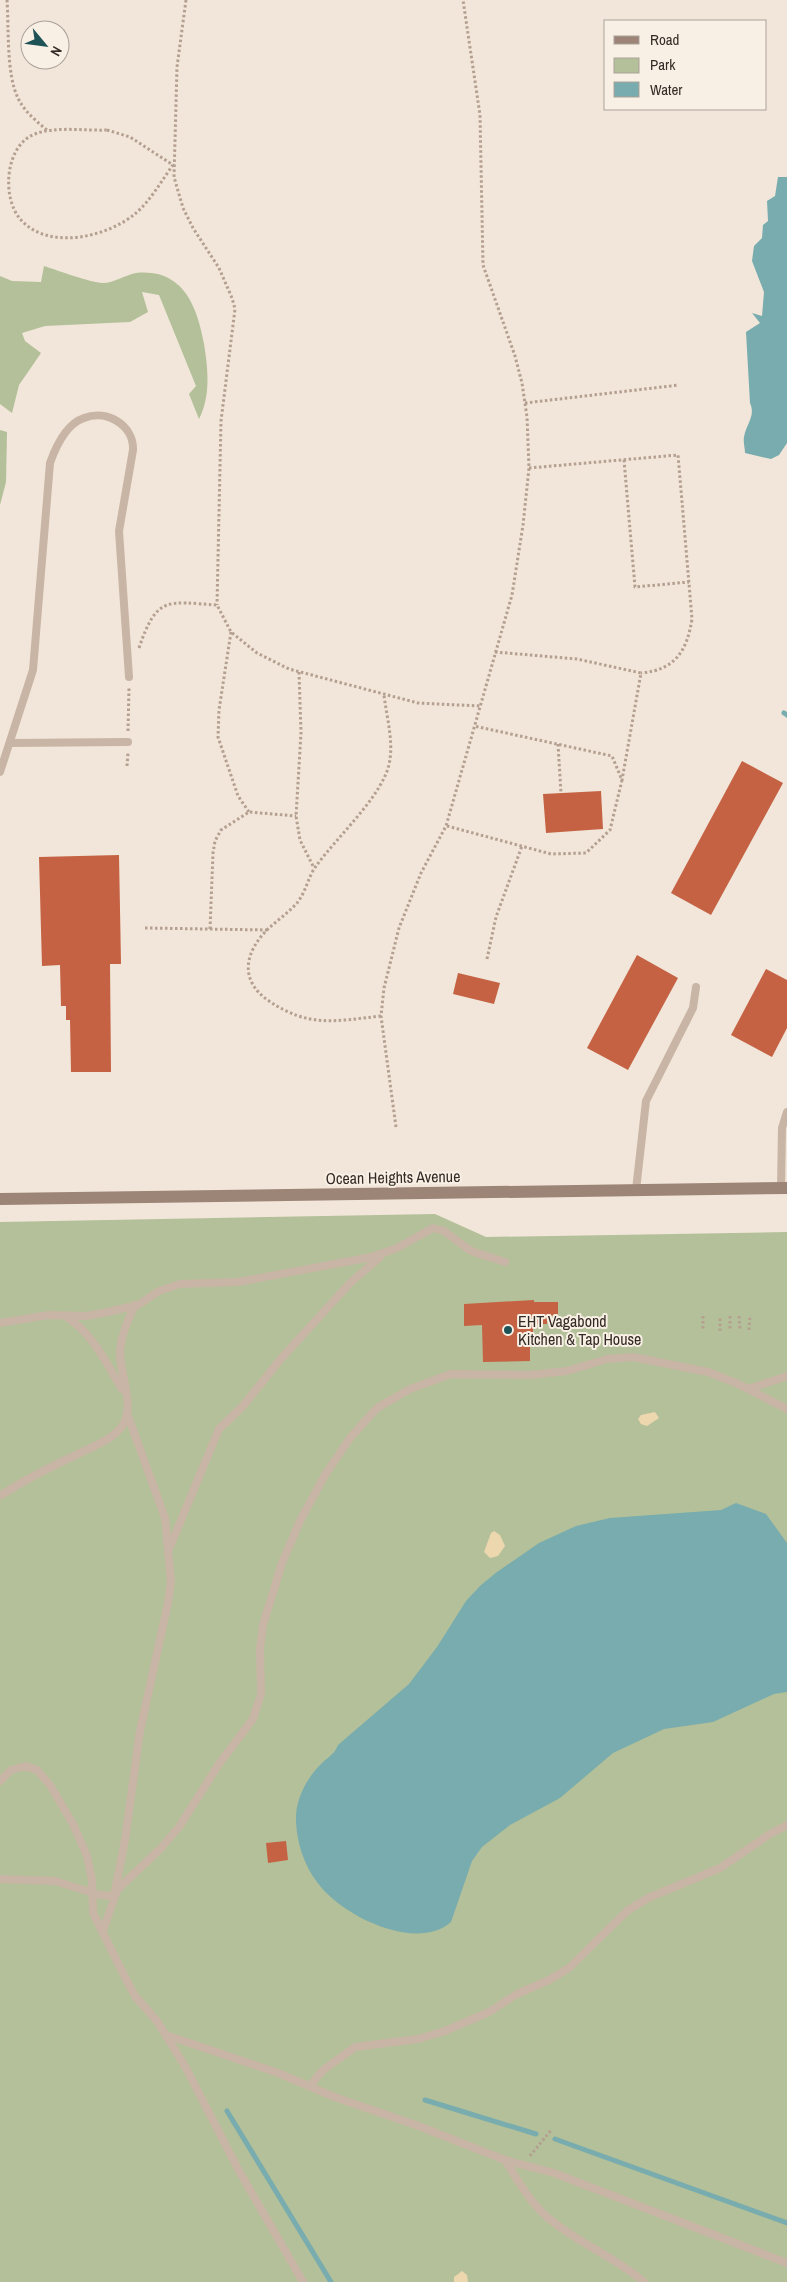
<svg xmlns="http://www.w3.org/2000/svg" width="787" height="2282" font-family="'Archivo Narrow',sans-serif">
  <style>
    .green { fill: #b3c099 }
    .sand { fill: #edd7af }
    .water { fill: #78acae }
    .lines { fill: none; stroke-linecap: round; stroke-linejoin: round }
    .stream { stroke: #78acae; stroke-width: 5 }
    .building { fill: #c56243 }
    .path { stroke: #b49f90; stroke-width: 3; stroke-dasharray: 2.5 2.5; stroke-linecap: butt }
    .lane { stroke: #c9b5a5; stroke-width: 8 }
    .secondary { stroke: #9c8477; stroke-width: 12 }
    .poi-dot { fill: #1d5256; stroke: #f9f0e5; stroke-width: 2 }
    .labels { text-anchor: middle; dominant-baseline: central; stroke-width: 4; stroke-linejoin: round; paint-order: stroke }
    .street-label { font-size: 16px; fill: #352b26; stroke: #f9f0e5 }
    .poi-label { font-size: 16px; fill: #352b26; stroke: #f9f0e5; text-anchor: start }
  </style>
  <rect width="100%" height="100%" fill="#f1e6d9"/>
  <g class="green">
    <path d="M44,266C60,271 88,282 103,283C114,283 125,275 136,273C183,268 197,306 204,344C208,369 211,396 199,419L189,394L196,386L159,295L142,292L148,312L130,322L45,326L22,333L25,341L41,353L19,385L12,413L0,404V276L12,281L41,282Z"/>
    <polygon points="0,430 7,432 6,482 0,505"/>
    <polygon points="435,1214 486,1237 787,1232 787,2282 0,2282 0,1222"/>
  </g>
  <g class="sand">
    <polygon points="655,1412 659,1418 647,1426 641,1424 638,1419 641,1415"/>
    <polygon points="494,1531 500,1535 505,1546 498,1556 490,1558 484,1552 491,1533"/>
    <polygon points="462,2271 467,2275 468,2282 454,2282 454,2277"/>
  </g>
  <g class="water">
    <path d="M778,177H787V443L779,455L771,459L745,453C745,448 743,442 744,437C746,424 756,416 750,403L746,332L760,323L752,313L762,316L764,292L752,261L754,246L762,238L763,225L768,221L767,201L775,196Z"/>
    <path d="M736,1503L766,1514L787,1543V1692L774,1694L713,1722L664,1729L613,1753L560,1798L510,1825L482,1847L472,1861L451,1922C416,1953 340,1915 317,1882C304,1865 297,1843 296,1822C295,1800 306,1779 321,1764C328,1757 335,1754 338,1745L409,1684L437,1647L466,1601L481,1585L497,1572L539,1543L576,1526L610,1518L721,1510Z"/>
  </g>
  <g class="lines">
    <g class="stream">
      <polyline points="784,713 787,715"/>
      <polyline points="425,2100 536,2134"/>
      <polyline points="227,2111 331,2282"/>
      <polyline points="555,2139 787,2223"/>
    </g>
  </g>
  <g class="building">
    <polygon points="742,761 783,783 711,915 671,893"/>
    <polygon points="601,791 603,829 546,833 543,794"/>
    <polygon points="119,855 121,964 110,964 111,1072 71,1072 70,1020 66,1020 66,1006 61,1006 60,965 42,966 39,857"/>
    <polygon points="637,955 678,978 628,1070 587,1048"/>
    <polygon points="766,969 787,980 787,1028 772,1057 731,1035"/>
    <polygon points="458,973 500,983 494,1004 453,994"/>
    <polygon points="534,1300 534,1302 558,1302 558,1315 547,1316 547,1324 533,1324 533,1333 530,1333 530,1361 483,1362 482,1325 464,1326 464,1304"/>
    <polygon points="286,1841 288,1860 268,1863 266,1843"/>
  </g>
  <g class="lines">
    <g class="path">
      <path d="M7,0C9,27 6,74 18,98C24,111 36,121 47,130"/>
      <polyline points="186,0 177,67 174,177 183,208 193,228 219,268 232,298 235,309 221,421 217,605"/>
      <path d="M107,130L130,137L173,165C162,180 151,200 136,213C108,237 49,251 21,220C1,198 5,145 35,134C56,126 85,131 107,130Z"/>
      <polyline points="525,403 679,385"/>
      <polyline points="624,460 635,587 689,582"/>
      <path d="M529,468L678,455L692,619C687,651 675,670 641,673"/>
      <polyline points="231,632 219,710 218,737 238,796 249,812"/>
      <path d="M139,648C157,595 167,602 217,605L231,632L257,653L289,669L418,703L480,706"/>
      <polyline points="495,652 577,659 641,673 622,780"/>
      <polyline points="299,672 301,733 296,816 300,840 314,868"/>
      <polyline points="128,731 129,688"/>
      <polyline points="558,744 561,793"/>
      <polyline points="127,766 128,753"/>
      <polyline points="447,826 551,854 586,853 610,830 622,780 612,756 474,726"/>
      <polyline points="145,928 268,930"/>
      <polyline points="210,929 213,853 215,841 221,830 249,812 296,816"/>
      <polyline points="487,959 496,917 522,846"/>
      <path d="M381,1016C335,1021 309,1028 269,1001C238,980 245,951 269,928C278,920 289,912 297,903C306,892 308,877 316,866C336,839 372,805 385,776C397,751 387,721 384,695"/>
      <polyline points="396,1127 381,1016 384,988 399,928 421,873 446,826 512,595 523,525 529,468 527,417 522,383 515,356 483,265 480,115 463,0"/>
      <polyline points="703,1316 703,1331"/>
      <polyline points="730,1316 730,1331"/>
      <polyline points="739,1316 740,1330"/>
      <polyline points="749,1330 750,1315"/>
      <polyline points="720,1331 720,1316"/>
      <polyline points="530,2156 552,2129"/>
    </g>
    <g class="lane">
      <polyline points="10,743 128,742"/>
      <path d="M0,772L33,670L50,463C56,446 66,424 84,418C108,409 134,426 133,450L119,531L129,677"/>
      <polyline points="781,1188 782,1128 787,1112"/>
      <polyline points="636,1190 646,1101 693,1008 696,987"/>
      <path d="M65,1316C92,1332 106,1363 122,1389"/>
      <polyline points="0,1323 48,1315 86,1316 103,1313 138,1305 159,1291 180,1284 238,1282 372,1257 397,1248 433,1228 444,1231 471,1251 505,1262"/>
      <polyline points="748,1389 787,1376"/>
      <path d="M0,1496C24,1480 48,1468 74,1456C89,1448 108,1442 120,1429C137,1410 120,1376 120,1352C121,1335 128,1320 135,1305"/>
      <polyline points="169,1549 219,1429 243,1406 279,1361 350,1283 380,1257"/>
      <polyline points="0,1781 11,1770 26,1766 37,1770 50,1785 73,1824 87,1856 92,1880 93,1913 124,1975 135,1996 157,2021 186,2068 238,2169 303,2282"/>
      <polyline points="0,1879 55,1881 100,1895 114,1896 125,1840 140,1731 168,1603 171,1581 165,1518 127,1413"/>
      <polyline points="103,1931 117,1890 160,1849 179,1827 219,1764 253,1719 261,1694 260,1648 263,1625 282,1563 300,1521 325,1475 350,1438 377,1408 410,1389 451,1374 530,1375 567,1371 607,1359 633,1357 708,1372 736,1383 787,1409"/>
      <polyline points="166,2035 278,2073 337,2098 416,2125 505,2160 554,2173 787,2263"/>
      <polyline points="310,2086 322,2071 355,2047 418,2039 445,2031 489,2012 517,1994 549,1980 569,1968 627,1911 648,1898 720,1868 770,1834 787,1825"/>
      <path d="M505,2160C517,2179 529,2201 546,2216C575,2242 614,2256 644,2282"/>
    </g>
    <polyline class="secondary" points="0,1199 787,1188"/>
  </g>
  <circle class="poi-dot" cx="508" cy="1330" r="5"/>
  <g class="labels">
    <g class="street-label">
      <text transform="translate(393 1177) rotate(-1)">Ocean Heights Avenue</text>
    </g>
    <g class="poi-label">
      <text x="518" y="1321">EHT Vagabond<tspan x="518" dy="18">Kitchen &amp; Tap House</tspan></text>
    </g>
  </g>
  <rect x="604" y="20" width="162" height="90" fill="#f9f0e5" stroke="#aba199"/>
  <rect x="614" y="36" width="25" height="8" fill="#9c8477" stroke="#aba199"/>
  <text x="650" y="45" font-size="15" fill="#352b26">Road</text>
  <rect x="614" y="58" width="25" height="15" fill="#b3c099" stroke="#aba199"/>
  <text x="650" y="70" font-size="15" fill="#352b26">Park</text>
  <rect x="614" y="82" width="25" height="15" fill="#78acae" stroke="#aba199"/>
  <text x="650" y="95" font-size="15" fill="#352b26">Water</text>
  <g transform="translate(45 45) rotate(119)"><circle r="24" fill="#f9f0e5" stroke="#aba199"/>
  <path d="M0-4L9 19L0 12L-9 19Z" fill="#1d5256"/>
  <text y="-8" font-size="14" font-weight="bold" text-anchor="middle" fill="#352b26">N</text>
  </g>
</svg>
